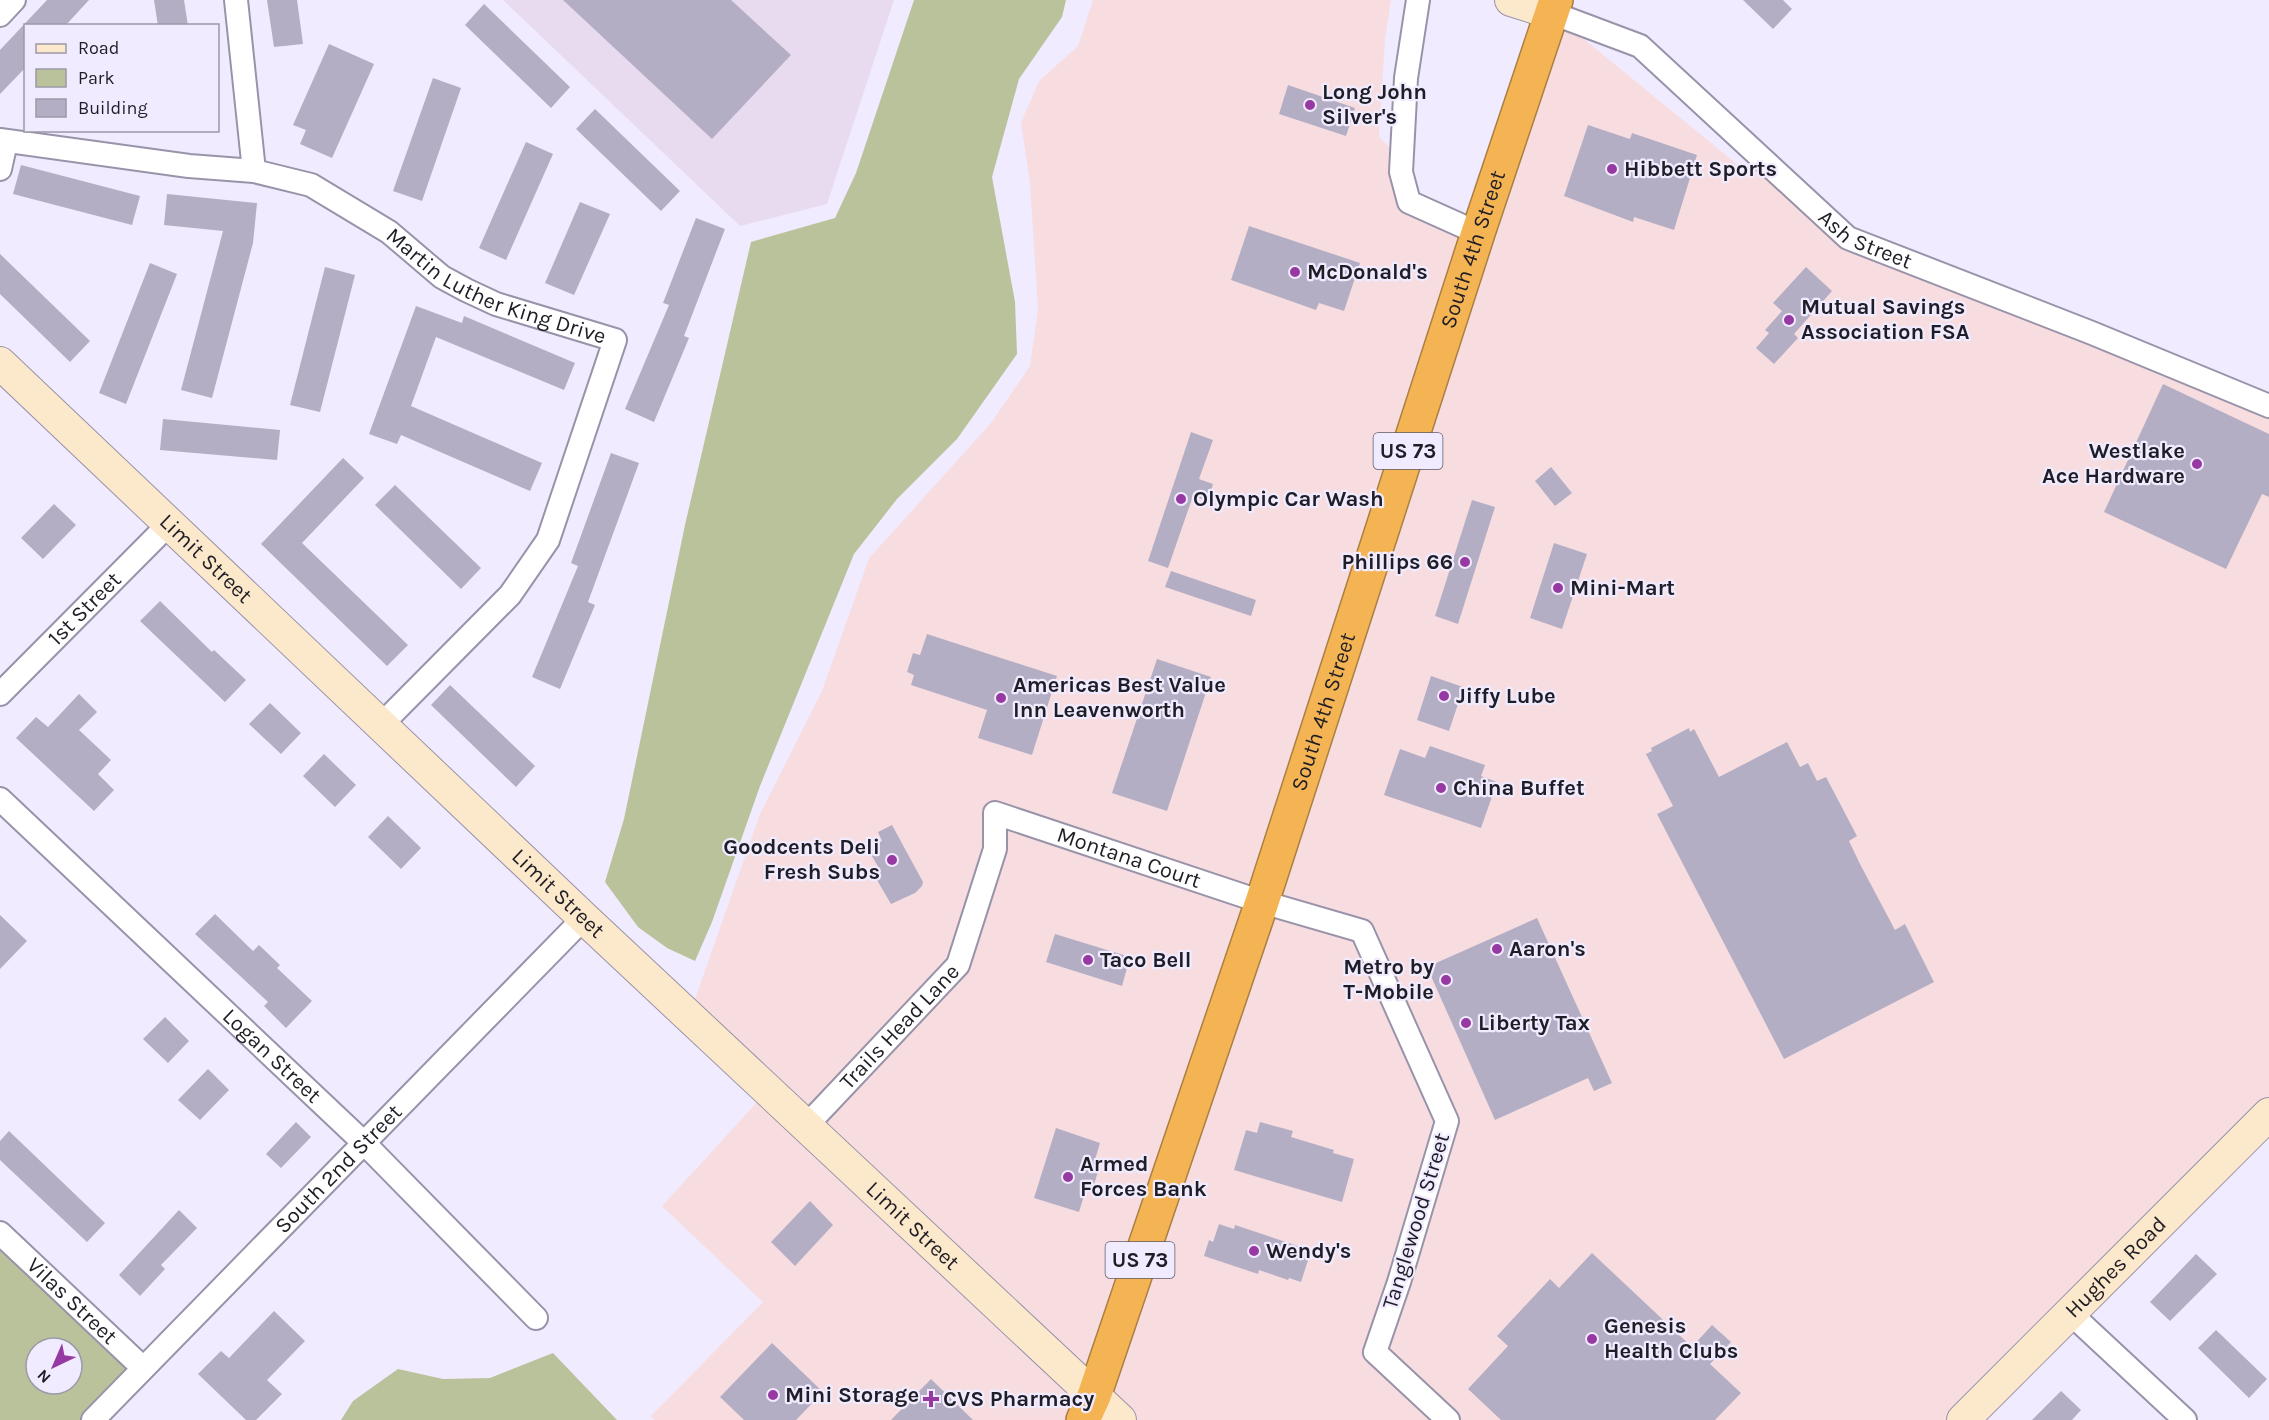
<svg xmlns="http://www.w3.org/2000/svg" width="2269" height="1420" font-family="Karla,sans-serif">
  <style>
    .commercial { fill: #f8dde0 }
    .industrial { fill: #e9dbef }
    .green { fill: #bac29b; fill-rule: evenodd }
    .building { fill: #b4aec5 }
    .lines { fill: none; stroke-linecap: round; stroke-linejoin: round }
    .street-casing { stroke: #9993aa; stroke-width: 26 }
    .secondary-casing { stroke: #9993aa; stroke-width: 34 }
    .highway-casing { stroke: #aa7f43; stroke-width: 36 }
    .street { stroke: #fff; stroke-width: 22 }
    .secondary { stroke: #fce8cb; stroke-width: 32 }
    .highway { stroke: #f5b453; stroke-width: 33 }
    .poi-dot { fill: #9739a2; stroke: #f0ebff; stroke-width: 2 }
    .labels { text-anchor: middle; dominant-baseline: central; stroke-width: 4.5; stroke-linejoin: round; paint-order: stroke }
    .shield { fill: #f0ebff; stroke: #5e5b66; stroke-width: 1.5 }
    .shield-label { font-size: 21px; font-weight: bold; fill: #1f1d25 }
    .poi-label { font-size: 22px; font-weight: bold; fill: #1f1d25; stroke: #f0ebff; text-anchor: start }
    .street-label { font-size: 22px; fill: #1f1d25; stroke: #f0ebff }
  </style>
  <rect width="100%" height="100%" fill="#f0ebff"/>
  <polygon class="commercial" points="1093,0 1391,0 1385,39 1379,137 1401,158 1409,202 1478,233 1552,13 1738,165 1778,172 1848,238 2269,406 2269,1114 1963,1420 655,1420 651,1416 763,1302 662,1206 768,1090 689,1016 760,814 822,691 869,558 991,423 1030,366 1038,309 1030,184 1021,123 1039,81 1078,46"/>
  <polygon class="industrial" points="503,0 894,0 827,204 740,226"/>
  <g class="green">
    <polygon points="914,0 1066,0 1062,17 1019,79 992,177 1015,302 1017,354 957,439 897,499 854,554 760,786 712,922 695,961 667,948 638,927 605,882 624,819 685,525 751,242 835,218 856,173"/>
    <path d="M0,1233L143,1368L93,1420H0ZM36,1348H72V1384H36Z"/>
    <polygon points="553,1353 617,1420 341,1420 353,1401 398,1369 443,1379 490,1378"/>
  </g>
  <g class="building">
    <polygon points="47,0 89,0 65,26 26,26 26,67 0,94 0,50"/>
    <polygon points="154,0 184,0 188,26 158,26"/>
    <polygon points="267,0 297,0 303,44 274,47"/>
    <polygon points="563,0 731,0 791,55 712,139"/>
    <polygon points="1743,0 1783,0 1792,9 1773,29"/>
    <polygon points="484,4 570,87 551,108 465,25"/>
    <polygon points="329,44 374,64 332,158 300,144 306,130 293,125"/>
    <polygon points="433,78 461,88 422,201 393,191"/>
    <polygon points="1288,85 1355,108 1346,136 1279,114"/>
    <polygon points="595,109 680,191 661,211 576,129"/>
    <polygon points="1588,125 1630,139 1632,133 1697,155 1674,230 1634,217 1633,222 1564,196"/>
    <polygon points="526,142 553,154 506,260 479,248"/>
    <polygon points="21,165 140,196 132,225 13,194"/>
    <polygon points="167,194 257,203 253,243 212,398 181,390 223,231 164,225"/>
    <polygon points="580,202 610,214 574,295 545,283"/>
    <polygon points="696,218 725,229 684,336 689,338 654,422 625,409 669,305 663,303"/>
    <polygon points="1249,226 1360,263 1344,311 1319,303 1316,310 1231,280"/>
    <polygon points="0,254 90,341 70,362 0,294"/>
    <polygon points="150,263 177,274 126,404 99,393"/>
    <polygon points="325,267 355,275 320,412 290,405"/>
    <polygon points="1806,267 1832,291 1794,334 1798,338 1774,364 1756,348 1769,333 1765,330 1782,311 1773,303"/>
    <polygon points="416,306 462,323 464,316 575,363 564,390 436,337 411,406 542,463 530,491 401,435 397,444 369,434"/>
    <polygon points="2163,384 2269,434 2269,497 2262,494 2226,569 2104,512"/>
    <polygon points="163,419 280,430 277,460 160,450"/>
    <polygon points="1191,432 1213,440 1199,479 1213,484 1208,501 1193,496 1168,568 1148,561"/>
    <polygon points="611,453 639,463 588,602 595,605 560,689 532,677 578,566 571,563"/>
    <polygon points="343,458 364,478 302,543 408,645 387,666 261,544"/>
    <polygon points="1551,467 1572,493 1555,506 1535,481"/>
    <polygon points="395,485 481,568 461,589 375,505"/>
    <polygon points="1472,500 1495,507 1458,624 1435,616"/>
    <polygon points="54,504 76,525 43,559 21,538"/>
    <polygon points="1554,543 1587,554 1562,629 1530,618"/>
    <polygon points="1171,571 1256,600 1251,616 1165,587"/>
    <polygon points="160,601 212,652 214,650 246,680 225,702 140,621"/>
    <polygon points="927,634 1057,676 1032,755 978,738 987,710 911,685 914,675 907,672 913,653 920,655"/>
    <polygon points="1157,659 1211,677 1167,811 1112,793"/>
    <polygon points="1431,676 1466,688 1461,705 1458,704 1449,731 1417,720"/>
    <polygon points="450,685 535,766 516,787 431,705"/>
    <polygon points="79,694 97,712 79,730 111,760 98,774 114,790 94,811 16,738 36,717 48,727"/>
    <polygon points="270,703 301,733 281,754 249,724"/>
    <polygon points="1689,728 1690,732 1694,729 1719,777 1787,742 1800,767 1808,763 1817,781 1826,777 1857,836 1849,841 1860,864 1895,930 1905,924 1934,982 1784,1059 1657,814 1673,806 1646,754 1652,751 1651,748"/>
    <polygon points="1430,746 1485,765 1481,776 1497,782 1481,828 1384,795 1400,749 1425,758"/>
    <polygon points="324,754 356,785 335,807 303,776"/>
    <polygon points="388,816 421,848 401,869 368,837"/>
    <polygon points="892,825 923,882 922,886 915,893 891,904 874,875 881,872 868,849 882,841 878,832"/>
    <polygon points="215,914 253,951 259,945 280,965 277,968 312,1001 286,1028 264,1006 268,1002 195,934"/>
    <polygon points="0,915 27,941 0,969"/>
    <polygon points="1537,918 1612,1083 1594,1091 1588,1078 1495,1120 1427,967"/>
    <polygon points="1055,934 1130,957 1122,986 1046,962"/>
    <polygon points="165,1017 189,1041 168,1063 143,1039"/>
    <polygon points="208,1069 229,1090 200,1120 178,1100"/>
    <polygon points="296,1122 311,1137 281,1168 266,1154"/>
    <polygon points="1260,1122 1293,1131 1291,1137 1334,1150 1333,1153 1354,1159 1342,1202 1234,1170 1246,1130 1257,1133"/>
    <polygon points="1056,1128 1100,1143 1094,1163 1100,1165 1092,1191 1086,1189 1079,1212 1034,1198"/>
    <polygon points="9,1131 105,1223 87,1242 0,1160 0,1141"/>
    <polygon points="810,1201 833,1225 795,1266 771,1242"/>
    <polygon points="179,1210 197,1228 161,1265 165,1269 140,1296 119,1275"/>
    <polygon points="1219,1224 1234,1229 1235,1225 1298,1246 1297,1249 1310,1254 1301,1282 1289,1278 1288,1280 1259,1270 1258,1274 1204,1256 1209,1240 1213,1242"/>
    <polygon points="1592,1253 1692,1347 1712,1325 1731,1342 1710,1364 1741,1393 1715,1420 1501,1420 1468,1389 1508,1346 1497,1336 1550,1279 1559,1288"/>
    <polygon points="2196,1254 2217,1274 2170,1321 2150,1302"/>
    <polygon points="274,1311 305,1341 267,1380 282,1394 256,1420 246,1420 198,1374 221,1351 229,1358"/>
    <polygon points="2216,1330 2267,1379 2249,1398 2198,1348"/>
    <polygon points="772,1343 823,1392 796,1420 744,1420 720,1397"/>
    <polygon points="931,1379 973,1420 891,1420"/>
    <polygon points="2061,1391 2081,1410 2072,1420 2032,1420"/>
  </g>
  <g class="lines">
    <defs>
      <g id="street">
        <polyline points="236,0 254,171"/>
        <polyline points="1418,0 1406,78 1401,172 1409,202 1478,233"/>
        <path id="s1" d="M1552,13L1640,46L1848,238L2092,333L2269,406"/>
        <polyline points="0,15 14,0"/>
        <path id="s2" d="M0,140L189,166L254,171L311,185L389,232L442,277L466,290L496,304L615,340L548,540L510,595L381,725"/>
        <polyline points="0,169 6,142"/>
        <path id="s3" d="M0,694L169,524"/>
        <path id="s4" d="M0,799L364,1143L536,1318"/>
        <path id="s5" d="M807,1125L958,965L995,849V813L1262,902L1362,931L1447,1121L1399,1282L1375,1352L1448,1420"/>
        <path id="s6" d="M0,1233L143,1368"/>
        <polyline points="2070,1313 2185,1420"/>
        <path id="s7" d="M93,1420L584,918"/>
      </g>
      <g id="secondary">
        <polyline points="1511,0 1552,13"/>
        <path id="s8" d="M0,363L584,918L1120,1420"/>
        <path id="s9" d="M1963,1420L2269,1114"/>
      </g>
      <g id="highway">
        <path id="s10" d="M1083,1420L1094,1396L1262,902L1478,233L1556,0"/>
      </g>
    </defs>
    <use href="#street" class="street-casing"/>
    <use href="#secondary" class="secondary-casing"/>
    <use href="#highway" class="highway-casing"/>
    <use href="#street" class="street"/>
    <use href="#secondary" class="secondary"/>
    <use href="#highway" class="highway"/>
  </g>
  <g class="poi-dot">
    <circle cx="1310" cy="105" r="6"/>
    <circle cx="1612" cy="169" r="6"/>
    <circle cx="1295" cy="272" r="6"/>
    <circle cx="1789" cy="320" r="6"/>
    <circle cx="2197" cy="464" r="6"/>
    <circle cx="1181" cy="499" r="6"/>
    <circle cx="1465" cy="562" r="6"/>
    <circle cx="1558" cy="588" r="6"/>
    <circle cx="1444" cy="696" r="6"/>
    <circle cx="1001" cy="698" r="6"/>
    <circle cx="1441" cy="788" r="6"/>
    <circle cx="892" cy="860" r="6"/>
    <circle cx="1497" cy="949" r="6"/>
    <circle cx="1088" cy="960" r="6"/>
    <circle cx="1446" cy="980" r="6"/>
    <circle cx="1466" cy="1023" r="6"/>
    <circle cx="1068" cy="1177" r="6"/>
    <circle cx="1254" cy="1251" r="6"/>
    <circle cx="1592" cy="1339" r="6"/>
    <circle cx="773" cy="1395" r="6"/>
    <path d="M928 1390h6v6h6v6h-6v6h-6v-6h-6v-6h6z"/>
  </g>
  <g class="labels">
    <g class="shield">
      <rect x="1373.5" y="433" width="69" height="36" rx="4.5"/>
      <rect x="1105.5" y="1242" width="69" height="36" rx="4.5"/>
    </g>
    <g class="shield-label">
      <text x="1408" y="451">US 73</text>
      <text x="1140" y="1260">US 73</text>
    </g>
    <g class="poi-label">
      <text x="1322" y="92">Long John<tspan x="1322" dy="25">Silver's</tspan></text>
      <text x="1624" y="169">Hibbett Sports</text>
      <text x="1307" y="272">McDonald's</text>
      <text x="1801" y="307">Mutual Savings<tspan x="1801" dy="25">Association FSA</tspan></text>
      <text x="2185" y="451" text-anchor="end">Westlake<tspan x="2185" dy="25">Ace Hardware</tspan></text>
      <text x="1193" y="499">Olympic Car Wash</text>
      <text x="1453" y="562" text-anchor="end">Phillips 66</text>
      <text x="1570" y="588">Mini-Mart</text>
      <text x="1013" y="685">Americas Best Value<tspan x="1013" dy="25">Inn Leavenworth</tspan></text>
      <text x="1456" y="696">Jiffy Lube</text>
      <text x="1453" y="788">China Buffet</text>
      <text x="880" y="847" text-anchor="end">Goodcents Deli<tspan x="880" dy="25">Fresh Subs</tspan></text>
      <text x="1509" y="949">Aaron's</text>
      <text x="1100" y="960">Taco Bell</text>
      <text x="1434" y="967" text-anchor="end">Metro by<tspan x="1434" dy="25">T-Mobile</tspan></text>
      <text x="1478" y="1023">Liberty Tax</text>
      <text x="1080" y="1164">Armed<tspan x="1080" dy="25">Forces Bank</tspan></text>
      <text x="1266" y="1251">Wendy's</text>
      <text x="1604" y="1326">Genesis<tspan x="1604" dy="25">Health Clubs</tspan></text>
      <text x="785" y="1395">Mini Storage</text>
      <text x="943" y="1399">CVS Pharmacy</text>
    </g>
    <g class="street-label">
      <text stroke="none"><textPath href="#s1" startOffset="393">Ash Street</textPath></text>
      <text stroke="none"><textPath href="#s10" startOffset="1234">South 4th Street</textPath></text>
      <text stroke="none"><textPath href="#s2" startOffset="528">Martin Luther King Drive</textPath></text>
      <text stroke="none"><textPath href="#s8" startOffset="284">Limit Street</textPath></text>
      <text stroke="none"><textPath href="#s3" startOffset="120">1st Street</textPath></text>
      <text stroke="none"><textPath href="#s10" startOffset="748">South 4th Street</textPath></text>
      <text stroke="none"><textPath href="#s5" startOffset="519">Montana Court</textPath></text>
      <text stroke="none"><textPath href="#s8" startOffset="770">Limit Street</textPath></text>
      <text stroke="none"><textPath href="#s5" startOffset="135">Trails Head Lane</textPath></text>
      <text stroke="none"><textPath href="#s4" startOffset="374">Logan Street</textPath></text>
      <text stroke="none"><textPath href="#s7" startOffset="351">South 2nd Street</textPath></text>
      <text transform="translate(1416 1221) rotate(-73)">Tanglewood Street</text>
      <text stroke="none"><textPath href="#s8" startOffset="1256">Limit Street</textPath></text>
      <text stroke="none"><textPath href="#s9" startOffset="216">Hughes Road</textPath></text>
      <text stroke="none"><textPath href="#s6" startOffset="99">Vilas Street</textPath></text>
    </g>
  </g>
  <rect x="24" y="24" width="195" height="108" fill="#f0ebff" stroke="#9c99a8" stroke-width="1.5"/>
  <rect x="36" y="44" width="30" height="9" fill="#fce8cb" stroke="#9c99a8" stroke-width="1.5"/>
  <text x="78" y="54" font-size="18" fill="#1f1d25">Road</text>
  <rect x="36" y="69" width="30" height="18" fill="#bac29b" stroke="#9c99a8" stroke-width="1.5"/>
  <text x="78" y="84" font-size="18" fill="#1f1d25">Park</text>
  <rect x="36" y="99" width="30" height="18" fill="#b4aec5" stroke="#9c99a8" stroke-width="1.5"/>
  <text x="78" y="114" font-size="18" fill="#1f1d25">Building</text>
  <g transform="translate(54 1366) rotate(224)"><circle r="28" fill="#f0ebff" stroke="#9c99a8" stroke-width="1.5"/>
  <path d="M0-4.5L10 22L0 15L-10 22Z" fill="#9739a2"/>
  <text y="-9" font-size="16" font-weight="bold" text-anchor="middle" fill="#1f1d25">N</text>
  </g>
</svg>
